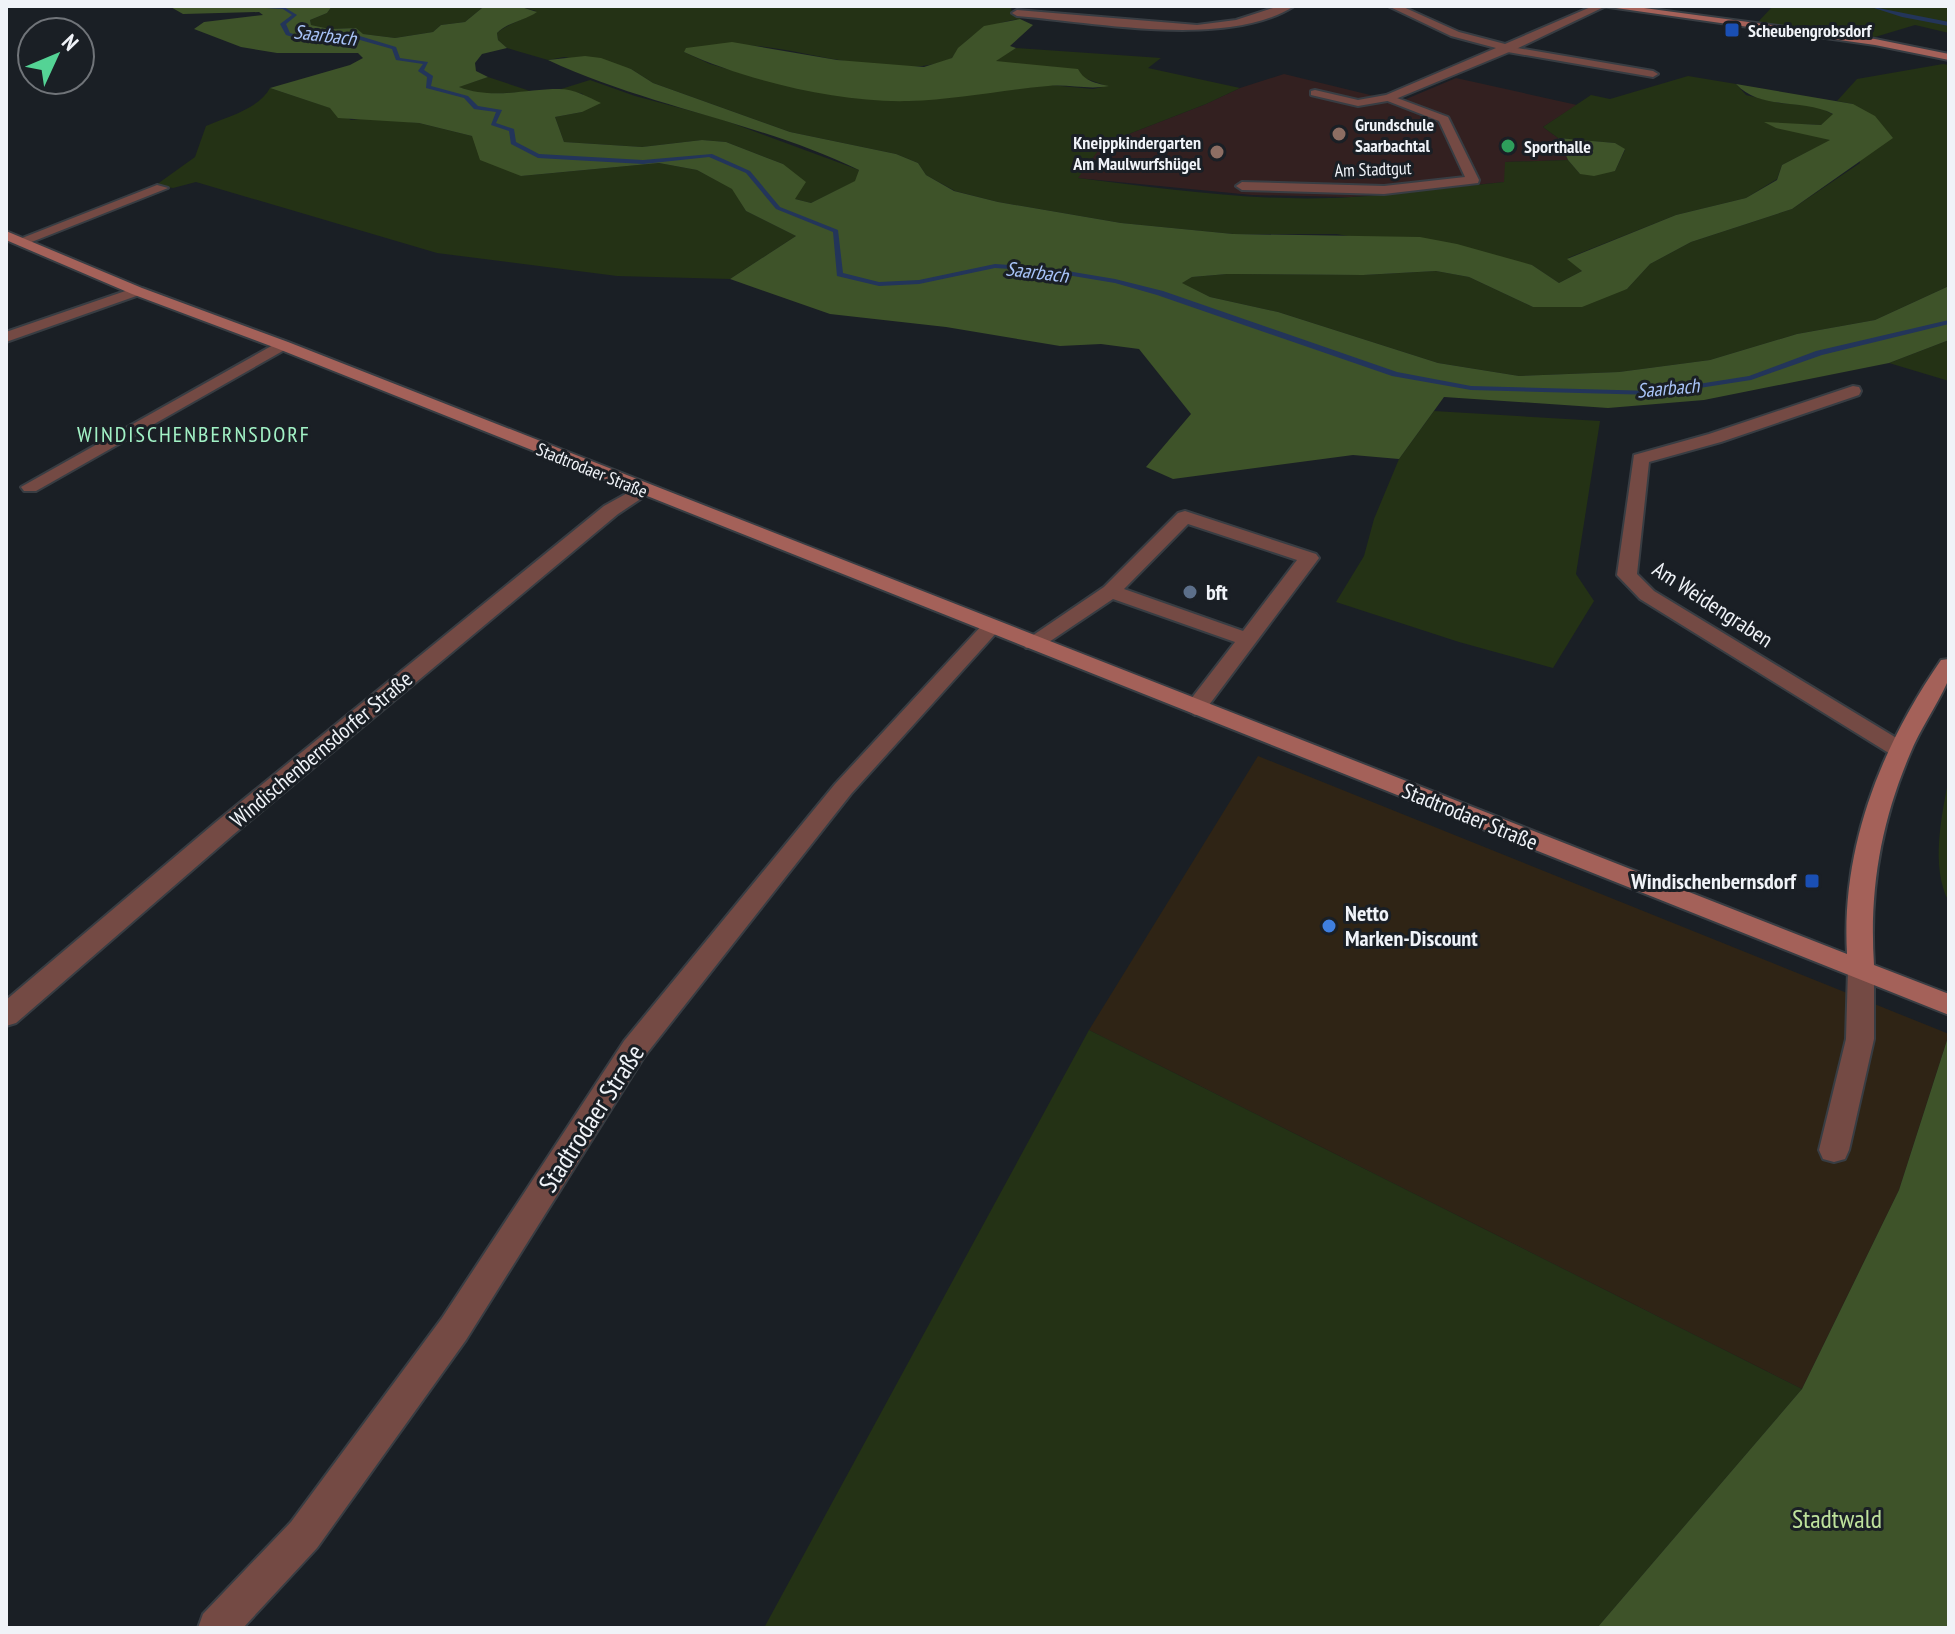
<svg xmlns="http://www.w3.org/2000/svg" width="1955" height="1634" font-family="'PT Sans Narrow',sans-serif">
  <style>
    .commercial { fill: #2f2415 }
    .education { fill: #332020 }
    .green { fill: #243215 }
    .forest { fill: #3e5329 }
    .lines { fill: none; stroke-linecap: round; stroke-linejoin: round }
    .stream { fill: #23355a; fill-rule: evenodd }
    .service-casing { stroke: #383d43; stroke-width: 4 }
    .minor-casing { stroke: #383d43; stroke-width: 4 }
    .secondary-casing { stroke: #383d43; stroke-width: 4 }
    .service { fill: #744a44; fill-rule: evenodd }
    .minor { fill: #744a44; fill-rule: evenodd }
    .secondary { fill: #a46159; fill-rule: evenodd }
    .transit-dot { fill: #1a4fb4; stroke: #1a1f25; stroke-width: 3 }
    .education-dot { fill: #8d6e63; stroke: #1a1f25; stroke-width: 3 }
    .leisure-dot { fill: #2e9e5b; stroke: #1a1f25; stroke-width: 3 }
    .service-dot { fill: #5c6f8a; stroke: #1a1f25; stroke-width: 3 }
    .shop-dot { fill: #3f7fe0; stroke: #1a1f25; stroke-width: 3 }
    .labels { text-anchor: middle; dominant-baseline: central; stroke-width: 6; stroke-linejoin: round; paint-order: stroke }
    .far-poi-label { font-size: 18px; font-weight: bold; fill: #f0f3f8; stroke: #1a1f25; text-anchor: start }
    .far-street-label { font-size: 18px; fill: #f0f3f8; stroke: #1a1f25 }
    .far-water-label { font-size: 20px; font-style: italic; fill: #a9c4f9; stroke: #1a1f25 }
    .far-quarter-label { font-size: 22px; letter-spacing: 2px; fill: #a2f2c6; stroke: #1a1f25 }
    .poi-label { font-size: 22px; font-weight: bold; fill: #f0f3f8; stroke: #1a1f25; text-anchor: start }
    .street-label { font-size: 22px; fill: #f0f3f8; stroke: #1a1f25 }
    .near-street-label { font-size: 26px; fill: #f0f3f8; stroke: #1a1f25 }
    .near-park-label { font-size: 26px; fill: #bee29c; stroke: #1a1f25 }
  </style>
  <rect width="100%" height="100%" fill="#1a1f25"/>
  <polygon class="commercial" points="1258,756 1949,1034 1899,1190 1802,1389 1089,1030"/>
  <polygon class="education" points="1284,74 1399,102 1456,78 1577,105 1543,127 1558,138 1568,160 1505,162 1505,182 1350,197 1252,195 1077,178 1103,144 1206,104 1240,88"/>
  <g class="green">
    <polygon points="332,6 501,6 482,8 465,22 441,25 433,32 395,38 362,34 356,28 330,29 311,25 310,20 327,13"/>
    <path d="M518,6H1012L1011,10L1019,14L1020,19C992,23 968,33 952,58C900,82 812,51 757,46C734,43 707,50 684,52L710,64L755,77L859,98L909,101L1050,85L1093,89L1107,86L1053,67L1004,64L994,61L1016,48L1161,58L1148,68L1240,88L1206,104L1103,144L1078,178C1167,189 1262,203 1352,197C1403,194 1454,187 1504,182L1505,162L1568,160L1580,174L1615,171L1625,150L1615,143L1558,138L1543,127L1591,95L1610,99L1688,76L1736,84L1746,95L1779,103L1817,106L1834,115L1821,125L1800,124L1807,133L1831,140L1782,165L1777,179L1746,198L1676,215L1568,258L1582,271L1559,283L1532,265L1336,234H1233L1121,223L998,202L955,191L926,175L918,163L896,154L790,132L653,83L631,69L564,57L548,60L517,51L507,48L498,40L497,33C508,23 523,21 536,11Z"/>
    <polygon points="1773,6 1949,6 1949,33 1915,25 1875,37 1758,22"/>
    <polygon points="1943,64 1949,65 1949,286 1875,320 1797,334 1710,360 1619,372 1519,376 1438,363 1278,312 1210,297 1181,283 1192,277 1227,274 1363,275 1436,271 1469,277 1533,307 1627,289 1650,264 1691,242 1792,209 1860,163 1853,104 1837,101 1857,79"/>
    <polygon points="488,77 533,92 480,94 458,87"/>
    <polygon points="590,80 635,96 721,119 859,170 856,181 811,203 795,199 783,164 726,142 702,140 642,147 564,142 555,117 582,112 583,94 561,89"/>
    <path d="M270,88L331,108L351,120L368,118L419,123L472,136L521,176L659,163L697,170L733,189L746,211L796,236L730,279L617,276L437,253L196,182L173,188L156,185L195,157L206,126C226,117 259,109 270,88Z"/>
    <polygon points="1949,340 1949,381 1889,363"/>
    <polygon points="1434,411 1600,421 1576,574 1594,601 1553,668 1459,642 1336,602 1364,556 1374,519 1399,459"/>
    <path d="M1949,777V902C1930,867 1942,814 1949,777Z"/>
    <polygon points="1089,1030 1802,1389 1597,1628 764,1628"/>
  </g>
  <g class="forest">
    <path d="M169,6H332L327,13L310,20L311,25L330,29L356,28L363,34L395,38L433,32L441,25L465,22L482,8L518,6L537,12C524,21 508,22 497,33L498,40L507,48L482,54L475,63L476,71L488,77L459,87C494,100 523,89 559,89C574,89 588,97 601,103L582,112L555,117L564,142L642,147L702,140L726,142L783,164L806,182L795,199L811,203L855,181L859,170C760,122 648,107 548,60L585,56L601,58L631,69L653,83L790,132L896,154L918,163L926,175L954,191L998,202L1121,223L1233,234L1420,237L1457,244L1532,265L1559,283L1582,271L1567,259L1676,215L1746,198L1777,180L1782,165L1830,140L1776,128L1764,122L1821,125L1833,114C1803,98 1761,111 1736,84L1853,104L1875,116L1893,138L1792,209L1691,242L1650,264L1627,289L1582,307H1533L1469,277L1436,271L1363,275L1227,274L1192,277L1182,283L1210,297L1278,312L1438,363L1519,376L1619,372L1710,360L1797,334L1875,320L1949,286V340L1889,363L1704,400L1608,408L1444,397L1399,459L1353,455L1173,479L1146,467L1191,414L1139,349L1101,344L1060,346L946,327L830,314L730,279L796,236L746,211L732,189L697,170L659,163L521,176L480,160L472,136L419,123L338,118L330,108L270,88L350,65L363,58L358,53H277L241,47L194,29L204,22L263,15L259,12L183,14Z"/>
    <path d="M1020,19L1033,25L1010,46L1016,48L996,61L1078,69C1085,82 1096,83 1109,86C1088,90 1069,84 1048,86C1003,90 954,100 909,101C838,103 748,81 684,52L686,48L732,42L837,60L924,67L952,58L958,48L984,26Z"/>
    <polygon points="1558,138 1615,143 1625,149 1615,171 1594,176 1580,174 1568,160"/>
    <polygon points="1949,1034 1949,1628 1597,1628 1802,1389 1899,1190"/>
  </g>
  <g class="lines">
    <g class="stream">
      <polygon points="236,6 284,7 297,15 286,24 290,33 302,36 353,34 396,47 400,58 428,62 424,70 433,76 431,86 468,96 478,106 502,110 496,123 514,129 516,142 539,154 643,160 712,154 750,171 780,207 838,230 843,273 879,282 919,280 995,264 1043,267 1115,279 1163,291 1397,372 1471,386 1654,391 1749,376 1816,351 1949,320 1949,324 1822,355 1751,380 1654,395 1471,390 1392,376 1157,295 1115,283 1043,271 995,268 919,284 879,286 837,276 833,232 776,209 746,173 709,157 643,164 538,158 511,144 509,131 491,125 496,112 474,109 464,98 426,88 427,77 418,71 423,64 396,60 392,49 353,38 302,40 286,35 280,24 292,15 283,9"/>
      <polygon points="1868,6 1949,22 1949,26 1902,17"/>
    </g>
    <defs>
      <g id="service">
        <polygon points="1506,46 1653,71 1658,74 1653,77 1502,51 1502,47"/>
        <polygon points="1389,95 1448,117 1479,180 1478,183 1384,194 1242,190 1236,186 1242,182 1384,186 1465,177 1439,121 1385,100 1383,98"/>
        <polygon points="157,185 168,188 24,245 12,242"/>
        <polygon points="282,340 290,345 288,348 36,491 24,491 21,487"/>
        <path d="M1185,511L1316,554L1319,558L1203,713L1195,715L1184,708L1235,642L1113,599L1040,648H1026L1023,644L1026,640L1104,587L1178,513ZM1188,524L1297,560L1243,631L1124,589Z"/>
        <polygon points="1861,960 1870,963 1874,970 1874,1039 1849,1150 1845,1159 1834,1162 1823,1159 1819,1150 1846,1039 1848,970 1852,963"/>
      </g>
      <g id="minor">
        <path d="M1279,6H1294C1228,49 1093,22 1017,16L1012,13L1017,10L1197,25L1236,20Z"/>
        <polygon points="1388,6 1401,6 1459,32 1505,44 1593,6 1606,6 1514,50 1393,100 1358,106 1311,95 1311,91 1315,90 1358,100 1386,95 1496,48 1451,36"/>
        <polygon points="137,287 144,291 142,294 6,342 6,332"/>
        <polygon points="1853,386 1859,387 1861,391 1859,395 1721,442 1649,462 1637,574 1654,591 1908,745 1911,750 1908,755 1892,755 1640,599 1617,575 1634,455 1709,434"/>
        <polygon points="642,485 651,490 648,494 618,514 234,834 16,1023 6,1026 6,1000 216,822 604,506"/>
        <polygon points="991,621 998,623 1001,627 998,631 851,794 644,1057 466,1340 317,1548 243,1628 198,1628 203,1614 291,1522 442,1318 624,1041 835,784 984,623"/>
      </g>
      <g id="secondary">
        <polygon points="1602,6 1629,6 1875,39 1949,54 1949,60 1875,45"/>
        <path d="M6,231L142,288L288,342L1847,954C1841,847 1881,747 1941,660L1949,659C1949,666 1951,676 1947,683C1936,707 1920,729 1910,754C1881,822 1869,890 1874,965L1949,994V1015L276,348L132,294L6,240Z"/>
      </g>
    </defs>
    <use href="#service" class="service-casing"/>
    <use href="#minor" class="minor-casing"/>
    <use href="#secondary" class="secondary-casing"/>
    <use href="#service" class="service"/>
    <use href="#minor" class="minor"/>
    <use href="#secondary" class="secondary"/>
  </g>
  <g class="transit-dot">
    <rect x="1724" y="22" width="16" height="16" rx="4"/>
    <rect x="1804" y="873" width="16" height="16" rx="4"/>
  </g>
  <g class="education-dot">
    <circle cx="1339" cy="134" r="8"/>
    <circle cx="1217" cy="152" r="8"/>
  </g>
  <circle class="leisure-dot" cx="1508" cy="146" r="8"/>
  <circle class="service-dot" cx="1190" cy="592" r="8"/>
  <circle class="shop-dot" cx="1329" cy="926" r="8"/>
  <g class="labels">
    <g class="far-poi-label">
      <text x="1748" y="30">Scheubengrobsdorf</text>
      <text x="1355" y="124">Grundschule<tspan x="1355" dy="21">Saarbachtal</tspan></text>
      <text x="1201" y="142" text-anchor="end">Kneippkindergarten<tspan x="1201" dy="21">Am Maulwurfshügel</tspan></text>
      <text x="1524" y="146">Sporthalle</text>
    </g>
    <g class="far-street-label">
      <text transform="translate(1373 169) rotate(-2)">Am Stadtgut</text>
      <text transform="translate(592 470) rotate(22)">Stadtrodaer Straße</text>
    </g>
    <g class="far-water-label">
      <text transform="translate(325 35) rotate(7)">Saarbach</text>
      <text transform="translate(1037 272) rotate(7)">Saarbach</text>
      <text transform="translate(1668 388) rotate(-5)">Saarbach</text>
    </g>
    <g class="far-quarter-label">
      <text x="194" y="434">WINDISCHENBERNSDORF</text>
    </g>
    <g class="poi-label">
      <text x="1206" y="592">bft</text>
      <text x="1796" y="881" text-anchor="end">Windischenbernsdorf</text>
      <text x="1345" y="913">Netto<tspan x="1345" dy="25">Marken-Discount</tspan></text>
    </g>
    <g class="street-label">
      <text transform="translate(1713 604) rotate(33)">Am Weidengraben</text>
      <text transform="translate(321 749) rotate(-40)">Windischenbernsdorfer Straße</text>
      <text transform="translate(1470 816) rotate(22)">Stadtrodaer Straße</text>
    </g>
    <g class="near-street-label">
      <text transform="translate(591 1118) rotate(-57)">Stadtrodaer Straße</text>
    </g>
    <g class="near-park-label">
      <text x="1837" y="1518">Stadtwald</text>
    </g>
  </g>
  <rect width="1955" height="1634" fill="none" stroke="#f0f3f8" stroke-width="16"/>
  <g transform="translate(56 56) rotate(46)"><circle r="38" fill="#1a1f25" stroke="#707479" stroke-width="2"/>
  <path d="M0-6L14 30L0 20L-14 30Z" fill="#54d395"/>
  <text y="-12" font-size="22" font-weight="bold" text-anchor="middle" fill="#f0f3f8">N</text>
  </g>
</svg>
